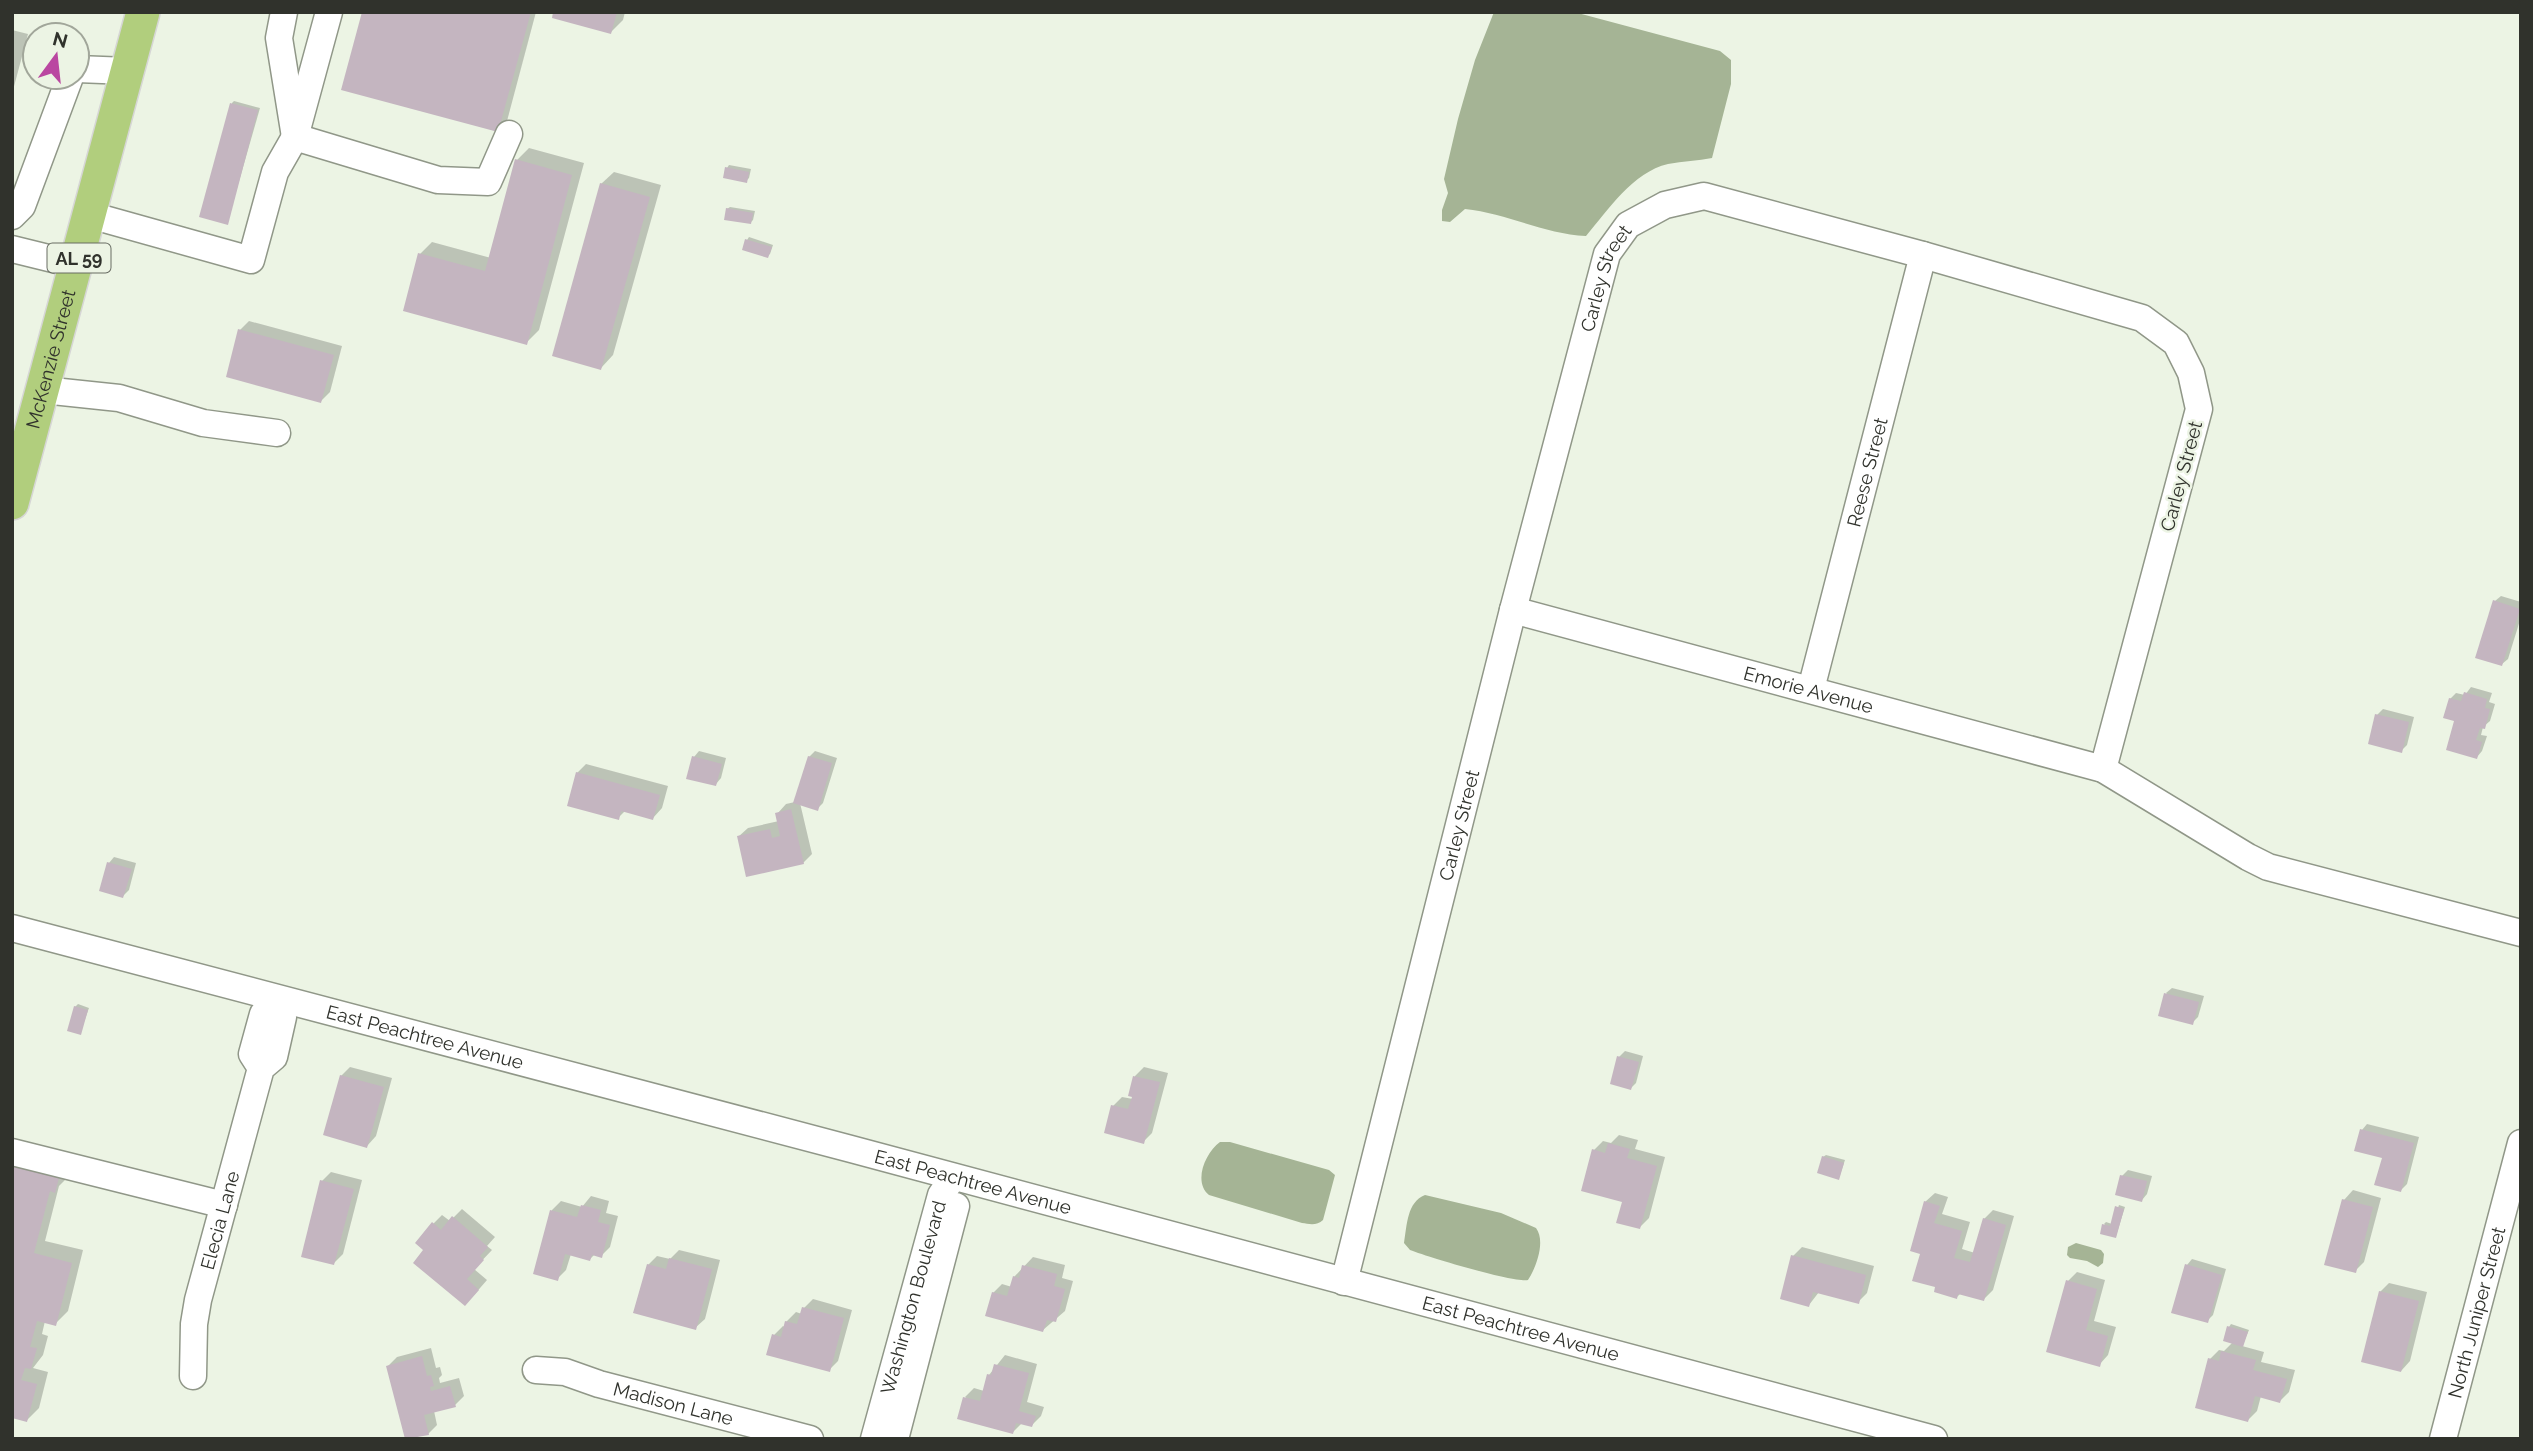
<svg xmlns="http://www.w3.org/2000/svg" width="2533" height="1451" font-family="Raleway,sans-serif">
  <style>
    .water { fill: #a5b495 }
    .shadow { fill: #0003 }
    .building { fill: #c4b5c0 }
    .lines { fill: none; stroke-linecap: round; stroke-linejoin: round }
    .minor-casing { stroke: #909788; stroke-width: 29 }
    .major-casing { stroke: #d6d6d5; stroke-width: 36 }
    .minor { stroke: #fff; stroke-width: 26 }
    .major { stroke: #b1ce7d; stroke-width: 33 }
    .labels { text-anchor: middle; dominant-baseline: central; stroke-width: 5; stroke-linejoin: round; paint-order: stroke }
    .shield { fill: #ecf4e4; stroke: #686c63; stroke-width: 2 }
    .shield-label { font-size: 18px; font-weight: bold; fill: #30322c }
    .street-label { font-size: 19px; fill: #30322c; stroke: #ecf4e4 }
  </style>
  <rect width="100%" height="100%" fill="#ecf4e4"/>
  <g class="water">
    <path d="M1494,12H1574L1720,51L1731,60V84L1712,158C1698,161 1683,161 1668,164C1633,172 1608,210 1586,236C1544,234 1506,213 1465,209L1450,222L1442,221V210L1448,193L1444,179L1458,119L1475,60Z"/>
    <path d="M1220,1142H1230L1329,1170L1335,1175L1323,1220C1317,1226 1309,1224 1302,1223L1209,1195C1193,1182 1205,1153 1220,1142Z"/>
    <path d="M1425,1195L1501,1213L1536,1228C1546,1241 1536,1268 1528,1280C1514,1283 1428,1257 1410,1250L1404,1243C1407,1225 1407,1202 1425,1195Z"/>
    <polygon points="2076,1243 2101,1250 2104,1254 2103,1263 2098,1267 2087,1261 2070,1258 2067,1255 2068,1247"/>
  </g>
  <g class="shadow">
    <polygon points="364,12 536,12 507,121 498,130"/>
    <polygon points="555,12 625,12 623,20 611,32"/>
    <polygon points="12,30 28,34 12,94"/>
    <polygon points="234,101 260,108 227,223 232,103"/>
    <polygon points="529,148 584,163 539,330 526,343 420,254 432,242 491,258 517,160"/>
    <polygon points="729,165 751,169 749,178 746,181 727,168"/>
    <polygon points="614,172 661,185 613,355 601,368 601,184"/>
    <polygon points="730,207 755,211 753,220 751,222 727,209"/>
    <polygon points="749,237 773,245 770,254 767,256 747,240"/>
    <polygon points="249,321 342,346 330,392 321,401 240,330"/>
    <polygon points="2501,596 2521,602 2521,617 2508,659 2502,664 2495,601"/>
    <polygon points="2471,687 2492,693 2489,702 2495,704 2490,721 2483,727 2481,735 2487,736 2482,751 2477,757 2456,719 2450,699 2456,693 2465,695"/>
    <polygon points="2383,709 2414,717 2407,745 2401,751 2377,715"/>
    <polygon points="699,751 726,758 721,778 716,784 694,757"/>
    <polygon points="815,751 837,758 823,803 817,809 800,803 812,854 803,863 738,837 748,828 779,821 777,814 786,804 795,802 809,757"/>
    <polygon points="586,764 668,786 662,808 653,818 626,810 618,818 577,773"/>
    <polygon points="114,857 136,863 129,890 123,896 109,863"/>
    <polygon points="2172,988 2204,996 2198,1017 2192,1023 2166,993"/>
    <polygon points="78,1004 89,1008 80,1033 75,1007"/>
    <polygon points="1625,1051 1643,1056 1636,1083 1631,1088 1619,1057"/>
    <polygon points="350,1067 392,1078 376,1136 367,1146 341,1076"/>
    <polygon points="1144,1067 1168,1073 1152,1133 1143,1142 1113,1106 1122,1097 1133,1099 1135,1076"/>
    <polygon points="2367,1124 2419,1137 2407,1184 2401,1190 2384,1157 2362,1130"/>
    <polygon points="1619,1135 1638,1140 1635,1149 1665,1157 1649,1218 1640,1227 1594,1150 1603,1141 1611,1143"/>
    <polygon points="1826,1155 1845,1160 1839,1178 1823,1157"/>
    <polygon points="12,1160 67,1178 59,1186 45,1241 83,1250 68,1311 55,1324 45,1321 42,1334 48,1336 43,1355 33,1368 48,1372 39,1408 27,1420 12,1417"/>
    <polygon points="2128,1170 2152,1176 2147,1194 2142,1200 2122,1176"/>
    <polygon points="331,1172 362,1180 343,1254 334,1263 322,1181"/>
    <polygon points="2353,1190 2381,1198 2364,1262 2355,1271 2344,1200"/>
    <polygon points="1935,1193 1948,1197 1942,1214 1970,1222 1962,1249 1975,1253 1984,1219 1993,1210 2014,1216 1993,1290 1984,1299 1961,1293 1957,1297 1937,1286 1922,1253 1925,1202"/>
    <polygon points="591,1196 609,1201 606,1213 618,1216 610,1247 601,1256 595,1254 590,1259 571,1254 566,1270 557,1279 535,1273 552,1210 561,1201 582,1207"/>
    <polygon points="2119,1205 2125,1207 2116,1236 2104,1224 2106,1222 2112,1224"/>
    <polygon points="462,1209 495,1237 487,1246 492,1250 474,1269 487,1280 474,1295 426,1250 433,1224 442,1215 450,1221"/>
    <polygon points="1802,1247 1874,1266 1867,1293 1858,1302 1819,1292 1809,1305 1793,1256"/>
    <polygon points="679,1250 720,1260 705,1319 695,1328 648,1265 657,1256 670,1259"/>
    <polygon points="1033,1257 1065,1265 1062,1278 1073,1281 1065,1311 1043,1330 993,1293 1002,1284 1012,1287 1014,1277"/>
    <polygon points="2192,1259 2226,1269 2213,1315 2207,1321 2187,1265"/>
    <polygon points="2077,1272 2105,1280 2094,1321 2116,1327 2108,1355 2099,1365 2068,1281"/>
    <polygon points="2389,1283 2427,1292 2410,1361 2401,1371 2380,1292"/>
    <polygon points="813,1299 852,1310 838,1361 829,1370 774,1335 783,1326 785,1327 786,1322 796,1312 802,1314 804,1308"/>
    <polygon points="2231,1324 2249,1330 2242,1346 2264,1352 2261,1362 2295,1370 2289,1392 2280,1401 2261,1396 2257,1411 2248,1420 2210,1359 2219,1350 2224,1351 2233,1342 2229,1327"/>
    <polygon points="431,1348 436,1368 440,1367 442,1375 439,1378 440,1383 459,1378 464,1396 455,1405 434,1411 437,1425 428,1434 407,1439 388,1366 397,1357"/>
    <polygon points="1005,1355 1037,1364 1027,1402 1044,1407 1041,1416 1032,1425 1022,1423 1013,1432 965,1397 974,1388 984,1391 989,1375"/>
  </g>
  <g class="building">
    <polygon points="362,12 531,12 498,132 341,90"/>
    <polygon points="553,12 617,12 611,34 552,18"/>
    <polygon points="230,103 258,110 228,225 199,217"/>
    <polygon points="515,159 572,175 527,345 403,311 418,253 485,271"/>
    <polygon points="725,167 749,172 747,183 723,178"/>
    <polygon points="600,183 650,197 601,370 552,356"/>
    <polygon points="726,208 753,213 751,224 724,220"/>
    <polygon points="745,239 772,247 768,258 742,250"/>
    <polygon points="238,329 334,355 321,403 226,377"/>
    <polygon points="2493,600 2520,609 2502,666 2475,658"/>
    <polygon points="2464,692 2487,699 2485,708 2490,709 2485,729 2480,728 2476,740 2482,742 2477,759 2446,750 2454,721 2443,718 2449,698 2461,701"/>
    <polygon points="2375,714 2409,722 2402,753 2368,744"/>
    <polygon points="692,756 722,764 716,786 686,779"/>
    <polygon points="808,756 832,763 818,811 793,803"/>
    <polygon points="576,772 660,795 653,820 621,811 619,820 567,806"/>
    <polygon points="791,809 804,864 746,877 737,836 770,829 772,838 780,836 775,813"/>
    <polygon points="107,862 132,869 123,898 99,891"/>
    <polygon points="2164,993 2199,1002 2193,1025 2158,1016"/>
    <polygon points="74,1006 88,1010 81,1035 67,1031"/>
    <polygon points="1617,1056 1639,1062 1631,1090 1610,1084"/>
    <polygon points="340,1075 384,1087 367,1148 323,1135"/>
    <polygon points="1133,1076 1160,1082 1144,1144 1104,1133 1111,1105 1128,1109 1132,1097 1128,1096"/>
    <polygon points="2360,1129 2414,1143 2401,1192 2374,1185 2382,1158 2354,1151"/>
    <polygon points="1608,1143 1630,1149 1627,1158 1657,1166 1640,1229 1616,1223 1622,1202 1581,1191 1592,1149 1605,1153"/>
    <polygon points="1822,1156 1844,1163 1839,1180 1817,1173"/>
    <polygon points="12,1165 59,1178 55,1193 50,1191 34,1253 72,1263 56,1326 37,1321 30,1347 37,1348 31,1369 25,1368 21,1380 37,1384 27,1422 12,1418"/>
    <polygon points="2120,1175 2147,1181 2142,1202 2115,1195"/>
    <polygon points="320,1180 354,1189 334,1265 301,1257"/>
    <polygon points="2342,1199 2373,1207 2356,1273 2324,1265"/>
    <polygon points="1924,1201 1940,1206 1934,1223 1962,1231 1954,1258 1970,1262 1983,1218 2006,1225 1984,1301 1958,1294 1957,1299 1934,1292 1935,1287 1912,1281 1920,1254 1910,1251"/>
    <polygon points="581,1205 601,1210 598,1222 610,1225 602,1258 592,1255 590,1261 565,1254 558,1281 533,1274 550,1210 577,1217"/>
    <polygon points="2115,1206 2124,1209 2116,1238 2100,1234 2102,1224 2110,1226"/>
    <polygon points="452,1216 488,1247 480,1256 484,1260 467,1279 479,1290 465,1306 413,1263 423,1250 415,1243 432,1222 441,1230"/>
    <polygon points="1791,1255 1866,1275 1859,1304 1813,1292 1809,1307 1780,1299"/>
    <polygon points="669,1258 712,1269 696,1330 633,1313 647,1264 666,1269"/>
    <polygon points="2185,1264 2222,1275 2208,1323 2171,1313"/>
    <polygon points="1022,1265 1057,1274 1054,1286 1065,1289 1056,1322 1047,1320 1043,1332 985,1316 992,1292 1007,1296 1013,1276 1019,1278"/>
    <polygon points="2066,1280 2097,1289 2086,1330 2108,1336 2100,1367 2046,1352"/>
    <polygon points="2379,1291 2419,1301 2401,1372 2361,1362"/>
    <polygon points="802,1307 844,1318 830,1372 766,1355 772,1334 781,1337 785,1321 797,1324"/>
    <polygon points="2227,1326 2248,1332 2243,1347 2223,1341"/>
    <polygon points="2221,1351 2256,1360 2253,1370 2287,1379 2280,1403 2255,1396 2248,1422 2195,1408 2208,1358 2219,1361"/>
    <polygon points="422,1356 427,1376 431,1375 434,1386 430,1387 431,1391 450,1386 456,1407 424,1415 429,1435 405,1439 386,1366"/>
    <polygon points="994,1364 1029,1373 1019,1411 1036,1416 1032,1427 1016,1423 1013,1434 957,1419 963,1397 980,1401 987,1374 991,1375"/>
  </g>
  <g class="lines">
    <defs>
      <g id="minor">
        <polyline points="284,12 279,38 295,137 438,180 488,182 509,134"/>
        <polyline points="77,69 128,71"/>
        <polyline points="90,215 251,260 275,172 295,137 329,12"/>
        <polyline points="12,216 22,206 70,77"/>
        <polyline points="12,249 77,265"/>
        <polyline points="43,390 119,398 203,423 277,433"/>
        <path id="s1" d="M1513,610L2103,769L2248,857L2268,867L2521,933"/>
        <path id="s2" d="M1811,689L1923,255"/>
        <path id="s3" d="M12,928L851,1149L1934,1439"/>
        <polyline points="12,1152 224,1205"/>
        <path id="s4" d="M1344,1282L1513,610L1607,254L1628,225L1665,205L1704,196L1923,255L2142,318L2176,343L2191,373L2199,409L2103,769"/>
        <path id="s5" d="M536,1370L565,1372L599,1384L810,1439"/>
        <path id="s6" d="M193,1376L194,1324L198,1300L261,1068L274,1057L283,1017L278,999L263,1014L252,1054L261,1068"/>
        <path id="s7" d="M874,1439L941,1195L953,1177"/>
        <polyline points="895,1439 956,1206"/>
        <path id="s8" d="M2443,1439L2521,1143"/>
      </g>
      <g id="major">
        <path id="s9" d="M12,503L143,12"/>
      </g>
    </defs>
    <use href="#minor" class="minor-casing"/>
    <use href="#major" class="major-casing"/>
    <use href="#minor" class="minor"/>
    <use href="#major" class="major"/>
  </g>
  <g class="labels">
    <rect class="shield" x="47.5" y="243.5" width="63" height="29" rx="5"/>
    <g class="shield-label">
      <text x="79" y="258">AL 59</text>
    </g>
    <g class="street-label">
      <text stroke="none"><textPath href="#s4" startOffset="1038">Carley Street</textPath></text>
      <text stroke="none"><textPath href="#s9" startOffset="149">McKenzie Street</textPath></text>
      <text stroke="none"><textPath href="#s2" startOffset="224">Reese Street</textPath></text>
      <text transform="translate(2181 476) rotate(-75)">Carley Street</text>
      <text stroke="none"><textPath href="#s1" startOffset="306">Emorie Avenue</textPath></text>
      <text stroke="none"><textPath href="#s4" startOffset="471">Carley Street</textPath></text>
      <text stroke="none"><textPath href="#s3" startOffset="427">East Peachtree Avenue</textPath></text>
      <text stroke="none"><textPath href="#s3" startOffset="994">East Peachtree Avenue</textPath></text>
      <text stroke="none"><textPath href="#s6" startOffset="159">Elecia Lane</textPath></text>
      <text stroke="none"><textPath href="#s7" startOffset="147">Washington Boulevard</textPath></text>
      <text stroke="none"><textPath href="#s8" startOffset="131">North Juniper Street</textPath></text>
      <text stroke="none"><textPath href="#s3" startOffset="1561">East Peachtree Avenue</textPath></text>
      <text stroke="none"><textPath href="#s5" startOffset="142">Madison Lane</textPath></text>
    </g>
  </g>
  <rect width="2533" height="1451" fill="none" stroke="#30322c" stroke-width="28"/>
  <g transform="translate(56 56) rotate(15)"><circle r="33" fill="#ecf4e4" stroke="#a1a69a" stroke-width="2"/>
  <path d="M0-5L12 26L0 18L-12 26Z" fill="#ba47a1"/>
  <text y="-10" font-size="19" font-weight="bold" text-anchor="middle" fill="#30322c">N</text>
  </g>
</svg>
